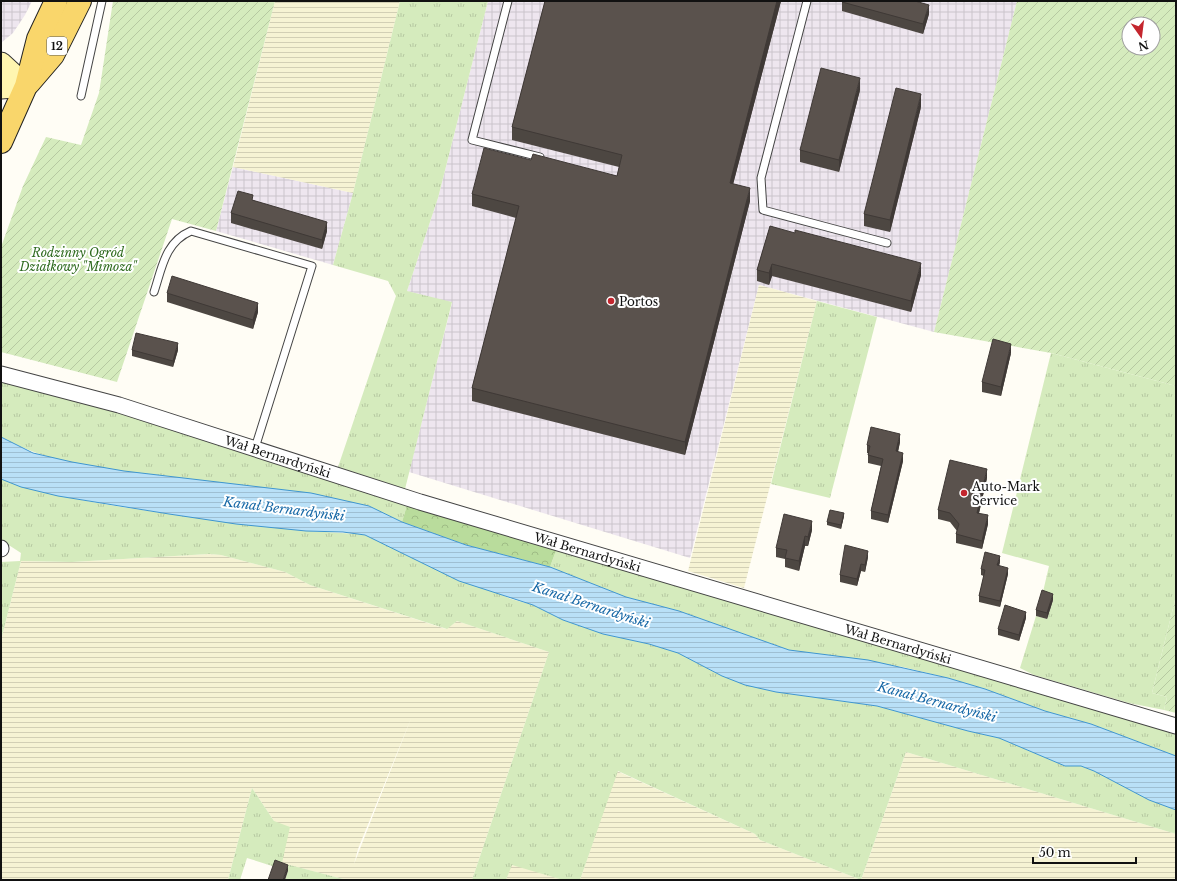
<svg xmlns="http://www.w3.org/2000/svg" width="1177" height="881" font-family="'Libre Baskerville',serif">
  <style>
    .industrial { fill: url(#industrial-grid) }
    .farmland { fill: url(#farmland-rules); fill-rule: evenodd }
    .grass { fill: url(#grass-tufts) }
    .forest { fill: url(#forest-crowns) }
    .garden { fill: url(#garden-furrows); fill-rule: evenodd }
    .water { fill: url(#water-rules); stroke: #3f96cf }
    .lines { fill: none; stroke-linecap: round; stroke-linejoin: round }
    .service-casing { stroke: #444; stroke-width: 9 }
    .minor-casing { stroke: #444; stroke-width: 17 }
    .secondary-casing { stroke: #333; stroke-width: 23 }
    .primary-casing { stroke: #222; stroke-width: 24 }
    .service { stroke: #fff; stroke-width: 7 }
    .minor { stroke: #fff; stroke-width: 15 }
    .secondary { stroke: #fff6b0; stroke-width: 21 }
    .primary { stroke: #f9d66b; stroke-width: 22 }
    .wall { fill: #4d4742 }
    .shaded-wall { fill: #3f3936 }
    .building { fill: #5a524d; stroke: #3f3936 }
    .poi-dot { fill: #c4262e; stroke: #fff; stroke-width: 1.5 }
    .labels { text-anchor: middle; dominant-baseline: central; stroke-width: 4; stroke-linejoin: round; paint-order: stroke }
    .shield { fill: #fff; stroke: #585858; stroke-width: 1 }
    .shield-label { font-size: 11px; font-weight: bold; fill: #111 }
    .park-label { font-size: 12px; font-style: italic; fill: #2f6b1f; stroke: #fff }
    .poi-label { font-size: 12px; fill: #111; stroke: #fff; text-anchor: start }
    .street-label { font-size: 12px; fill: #111; stroke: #fff }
    .water-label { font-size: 13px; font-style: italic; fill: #1768a6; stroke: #fff }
  </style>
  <defs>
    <pattern id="industrial-grid" width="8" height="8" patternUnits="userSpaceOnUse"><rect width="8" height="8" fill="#eee6ef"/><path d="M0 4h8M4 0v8" fill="none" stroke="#cbc4cc"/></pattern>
    <pattern id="farmland-rules" width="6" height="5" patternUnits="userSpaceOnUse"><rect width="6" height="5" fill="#f6f3d4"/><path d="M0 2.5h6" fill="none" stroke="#d2cfb5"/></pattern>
    <pattern id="grass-tufts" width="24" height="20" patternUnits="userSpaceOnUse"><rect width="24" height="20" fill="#d5ebbd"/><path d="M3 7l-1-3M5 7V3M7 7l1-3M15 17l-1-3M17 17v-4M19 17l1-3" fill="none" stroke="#b6c8a1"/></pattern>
    <pattern id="forest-crowns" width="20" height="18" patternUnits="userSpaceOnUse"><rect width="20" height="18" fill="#b9dc9c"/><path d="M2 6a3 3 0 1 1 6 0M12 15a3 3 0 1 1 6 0" fill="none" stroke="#9ebc85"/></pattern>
    <pattern id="garden-furrows" width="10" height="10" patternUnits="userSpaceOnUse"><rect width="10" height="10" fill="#d5ebbd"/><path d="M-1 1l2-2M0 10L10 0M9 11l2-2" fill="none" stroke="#b6c8a1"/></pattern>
    <pattern id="water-rules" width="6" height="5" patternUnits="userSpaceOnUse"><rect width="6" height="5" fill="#b9e0f7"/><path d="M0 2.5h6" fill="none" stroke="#9ebfd3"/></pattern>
  </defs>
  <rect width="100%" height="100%" fill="#fffdf5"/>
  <g class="industrial">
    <polygon points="1,1 32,1 25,15 13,33 1,43"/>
    <polygon points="488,1 1017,1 934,332 759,285 690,558 409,472 452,303 407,291 438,198"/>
    <polygon points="233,167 353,193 333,265 216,231"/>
  </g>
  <g class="farmland">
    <polygon points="275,1 400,1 353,193 233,167"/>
    <polygon points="759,285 817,301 744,588 688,571"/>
    <path d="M209,554L221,555L285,572L310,585L446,629L457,621L549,652L472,880H347L281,863L274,821L252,788L228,880H1V640L21,561L72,562ZM412,716L354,864L358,849Z"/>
    <polygon points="906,752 1176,834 1176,880 861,880"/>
    <polygon points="617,771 755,834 760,840 861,880 580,880"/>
    <polygon points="511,865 521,866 563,880 506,880"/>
  </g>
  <g class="grass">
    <polygon points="400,1 488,1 438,198 407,291 452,302 405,489 338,467 396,296 388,281 333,265 353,193"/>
    <polygon points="817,301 877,317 830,498 771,484"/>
    <polygon points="1051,353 1176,386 1176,596 1152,693 1167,697 1164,710 1129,703 1034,675 1020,668 1036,616 1047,619 1053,600 1042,596 1049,566 1002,553"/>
    <path d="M1,380L137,416L407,505L402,522L369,506C314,498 259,489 204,481C137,472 62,471 1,437Z"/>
    <path d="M1,479C40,494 81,500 122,507C182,516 241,524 302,530C323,533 344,532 365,535L511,599L533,605L563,620L603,634L649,644L678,653L722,676L745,684L776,692L877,706L968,731L999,738L1065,766H1081L1094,771L1149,800L1176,810V834L906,752L861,880L760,840L755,834L618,771L580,880H563L512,865L506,880H472L549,652L457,621L447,629L310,585L285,572L221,555L209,554L72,562L21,561L1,640V562L20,561L21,553L1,540Z"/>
    <polygon points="557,548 1142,722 1176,735 1176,756 1091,724 1045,711 985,689 948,678 903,667 789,650 679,611 626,597 550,567"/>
    <polygon points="252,788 274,821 290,827 282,863 347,880 285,880 288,871 247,858 240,880 228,880"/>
  </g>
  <polygon class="forest" points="407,505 557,548 550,567 466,545 402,522"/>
  <g class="garden">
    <polygon points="113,1 275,1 216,231 172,219 117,382 1,352 1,247 23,186 46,137 81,145 99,93"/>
    <path d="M1017,1H1176V386L1051,353L934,332ZM1129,24H1153V48H1129Z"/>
    <polygon points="1176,596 1176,713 1164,710 1167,697 1152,693"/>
  </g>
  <polygon class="water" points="1,437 33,453 72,462 124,471 311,493 369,506 402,522 466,545 550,567 626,597 679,611 789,650 868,660 948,678 985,689 1045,711 1091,724 1176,756 1176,810 1149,800 1094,771 1081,766 1065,766 999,738 968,731 877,706 776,692 745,685 722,676 678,653 649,644 603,634 563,620 533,605 459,581 365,535 343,532 306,531 236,524 169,514 58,496 21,487 1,479"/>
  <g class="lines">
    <defs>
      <g id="service">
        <polyline points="508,1 472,140 540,157"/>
        <polyline points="807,1 761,178 763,210 887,243"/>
        <polyline points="81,96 102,1"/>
        <path d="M154,292C162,268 165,242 191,231L312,266L255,448"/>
      </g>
      <g id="minor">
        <path id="s1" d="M1,374L119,405L420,502L1176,726"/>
        <polyline points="1,549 1,548"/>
      </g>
      <g id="secondary">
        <polyline points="1,63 26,86"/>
        <polyline points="1,88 26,86"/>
      </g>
      <g id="primary">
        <polyline points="29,83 53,55 80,1"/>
        <polyline points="1,142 26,86 38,39 56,1"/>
      </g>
    </defs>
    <use href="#service" class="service-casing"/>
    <use href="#minor" class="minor-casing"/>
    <use href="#secondary" class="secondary-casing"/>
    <use href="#primary" class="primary-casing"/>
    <use href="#service" class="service"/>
    <use href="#minor" class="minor"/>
    <use href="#secondary" class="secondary"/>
    <use href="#primary" class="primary"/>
  </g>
  <g class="wall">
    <polygon points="545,1 781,1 733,184 750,201 685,455 472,401 472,388 516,218 472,206 472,194 531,160 617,176 619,167 512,140 512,127"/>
    <polygon points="842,1 929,14 923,34 842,11"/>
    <polygon points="860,90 839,172 800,162 800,150"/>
    <polygon points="921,107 890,232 864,226 864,214"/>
    <polygon points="253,200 327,231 322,249 231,223 231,213"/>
    <polygon points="770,226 921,275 911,312 772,276 769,285 757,281 757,270"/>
    <polygon points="167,293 258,312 253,329 167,302"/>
    <polygon points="132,350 178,350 173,367 132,356"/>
    <polygon points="1011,353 1001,396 982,392 982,382"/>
    <polygon points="900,442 898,452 903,461 888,523 871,519 871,511 881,466 868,463 868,453 867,453 867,445"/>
    <polygon points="987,478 979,513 988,524 982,549 956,543 956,534 957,531 950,522 938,519 938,510"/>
    <polygon points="844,516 841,529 827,525 827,522"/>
    <polygon points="812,530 808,546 805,546 799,571 785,567 785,559 776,557 776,548"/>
    <polygon points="868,557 865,572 861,571 857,586 840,582 840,575"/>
    <polygon points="1000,562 999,566 1008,574 1000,607 979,602 979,596 984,576 981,575 981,569"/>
    <polygon points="1053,600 1047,619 1036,616 1036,610"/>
    <polygon points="1026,618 1019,641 998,635 998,629"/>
  </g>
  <g class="shaded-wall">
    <polygon points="777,1 781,1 730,196 730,183"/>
    <polygon points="929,5 929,14 923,34 923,24"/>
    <polygon points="860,78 860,90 839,172 839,160"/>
    <polygon points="921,94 921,107 890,232 890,220"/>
    <polygon points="750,188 750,201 685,455 685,442"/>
    <polygon points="327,222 327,231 322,249 322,240"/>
    <polygon points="921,263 921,275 911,312 911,301"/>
    <polygon points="772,264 772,276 769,285 769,273"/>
    <polygon points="258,303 258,312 253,329 253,320"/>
    <polygon points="178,343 178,350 173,367 173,361"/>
    <polygon points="1011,344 1011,353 1001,396 1001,387"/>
    <polygon points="900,434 900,442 896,460 896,451"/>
    <polygon points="903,453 903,461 888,523 888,515"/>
    <polygon points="987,469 987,478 977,522 977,513"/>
    <polygon points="844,513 844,516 841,529 841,525"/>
    <polygon points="988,515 988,524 982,549 982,541"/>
    <polygon points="812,521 812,530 808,546 808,537"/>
    <polygon points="805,536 805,546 799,571 799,561"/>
    <polygon points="868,551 868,557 865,572 865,565"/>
    <polygon points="1000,556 1000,562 997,572 997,565"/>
    <polygon points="861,564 861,571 857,586 857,579"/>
    <polygon points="1008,568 1008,574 1000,607 1000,601"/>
    <polygon points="1053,594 1053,600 1047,619 1047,613"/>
    <polygon points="1026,612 1026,618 1019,641 1019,635"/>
    <polygon points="288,865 288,871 285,880 283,880"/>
  </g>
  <g class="building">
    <polygon points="545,1 777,1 730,183 750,188 685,442 472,388 519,206 472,194 484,148 531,160 533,154 617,176 622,155 512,127"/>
    <polygon points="842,1 915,1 929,5 923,24 842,2"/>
    <polygon points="821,68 860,78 839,160 800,150"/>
    <polygon points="896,88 921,94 890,220 864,214"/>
    <polygon points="238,191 253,195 252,200 327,222 322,240 231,213"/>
    <polygon points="770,226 795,233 795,230 921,263 911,301 772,264 769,273 757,270"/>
    <polygon points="172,276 258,303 253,320 167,293"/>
    <polygon points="136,333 178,343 173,361 132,350"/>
    <polygon points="993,339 1011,344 1001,387 982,382"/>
    <polygon points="871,427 900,434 896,451 903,453 888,515 871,511 883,459 868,455 870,446 867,445"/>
    <polygon points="950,460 987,469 977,513 988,515 982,541 956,534 959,524 950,513 938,510"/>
    <polygon points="830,510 844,513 841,525 827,522"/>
    <polygon points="784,514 812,521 808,537 805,536 799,561 785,558 787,550 776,548"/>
    <polygon points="845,545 868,551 865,565 861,564 857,579 840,575"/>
    <polygon points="985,552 1000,556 997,565 1008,568 1000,601 979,596 985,570 981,569"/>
    <polygon points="1042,590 1053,594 1047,613 1036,610"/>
    <polygon points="1005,605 1026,612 1019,635 998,629"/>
    <polygon points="275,860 288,865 283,880 268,880"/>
  </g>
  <g class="poi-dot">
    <circle cx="611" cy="301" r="4"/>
    <circle cx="964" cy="493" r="4"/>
  </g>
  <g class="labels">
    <rect class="shield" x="47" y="37" width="20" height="18" rx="3"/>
    <g class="shield-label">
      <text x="57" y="46">12</text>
    </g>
    <g class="park-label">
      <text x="78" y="252">Rodzinny Ogród<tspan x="78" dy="14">Działkowy "Mimoza"</tspan></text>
    </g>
    <g class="poi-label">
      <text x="619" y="301">Portos</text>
      <text x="972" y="486">Auto-Mark<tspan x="972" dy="14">Service</tspan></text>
    </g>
    <g class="street-label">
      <text stroke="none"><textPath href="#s1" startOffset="289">Wał Bernardyński</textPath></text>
      <text stroke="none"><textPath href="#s1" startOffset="613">Wał Bernardyński</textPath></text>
      <text stroke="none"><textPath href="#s1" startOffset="937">Wał Bernardyński</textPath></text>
    </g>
    <g class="water-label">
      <text transform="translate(284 509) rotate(7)">Kanał Bernardyński</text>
      <text transform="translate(591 605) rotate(18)">Kanał Bernardyński</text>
      <text transform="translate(937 702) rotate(15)">Kanał Bernardyński</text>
    </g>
  </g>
  <rect width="1177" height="881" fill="none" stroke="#111111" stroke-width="4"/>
  <g transform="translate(1141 36) rotate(166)"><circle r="19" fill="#ffffff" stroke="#a0a0a0"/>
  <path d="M0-3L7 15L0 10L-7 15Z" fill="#c4262e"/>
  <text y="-6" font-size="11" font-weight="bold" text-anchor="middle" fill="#111111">N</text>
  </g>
  <path d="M1033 857v6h103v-6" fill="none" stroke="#111111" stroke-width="2"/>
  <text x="1039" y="857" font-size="12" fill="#111111" stroke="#ffffff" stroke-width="3" paint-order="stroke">50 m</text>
</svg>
